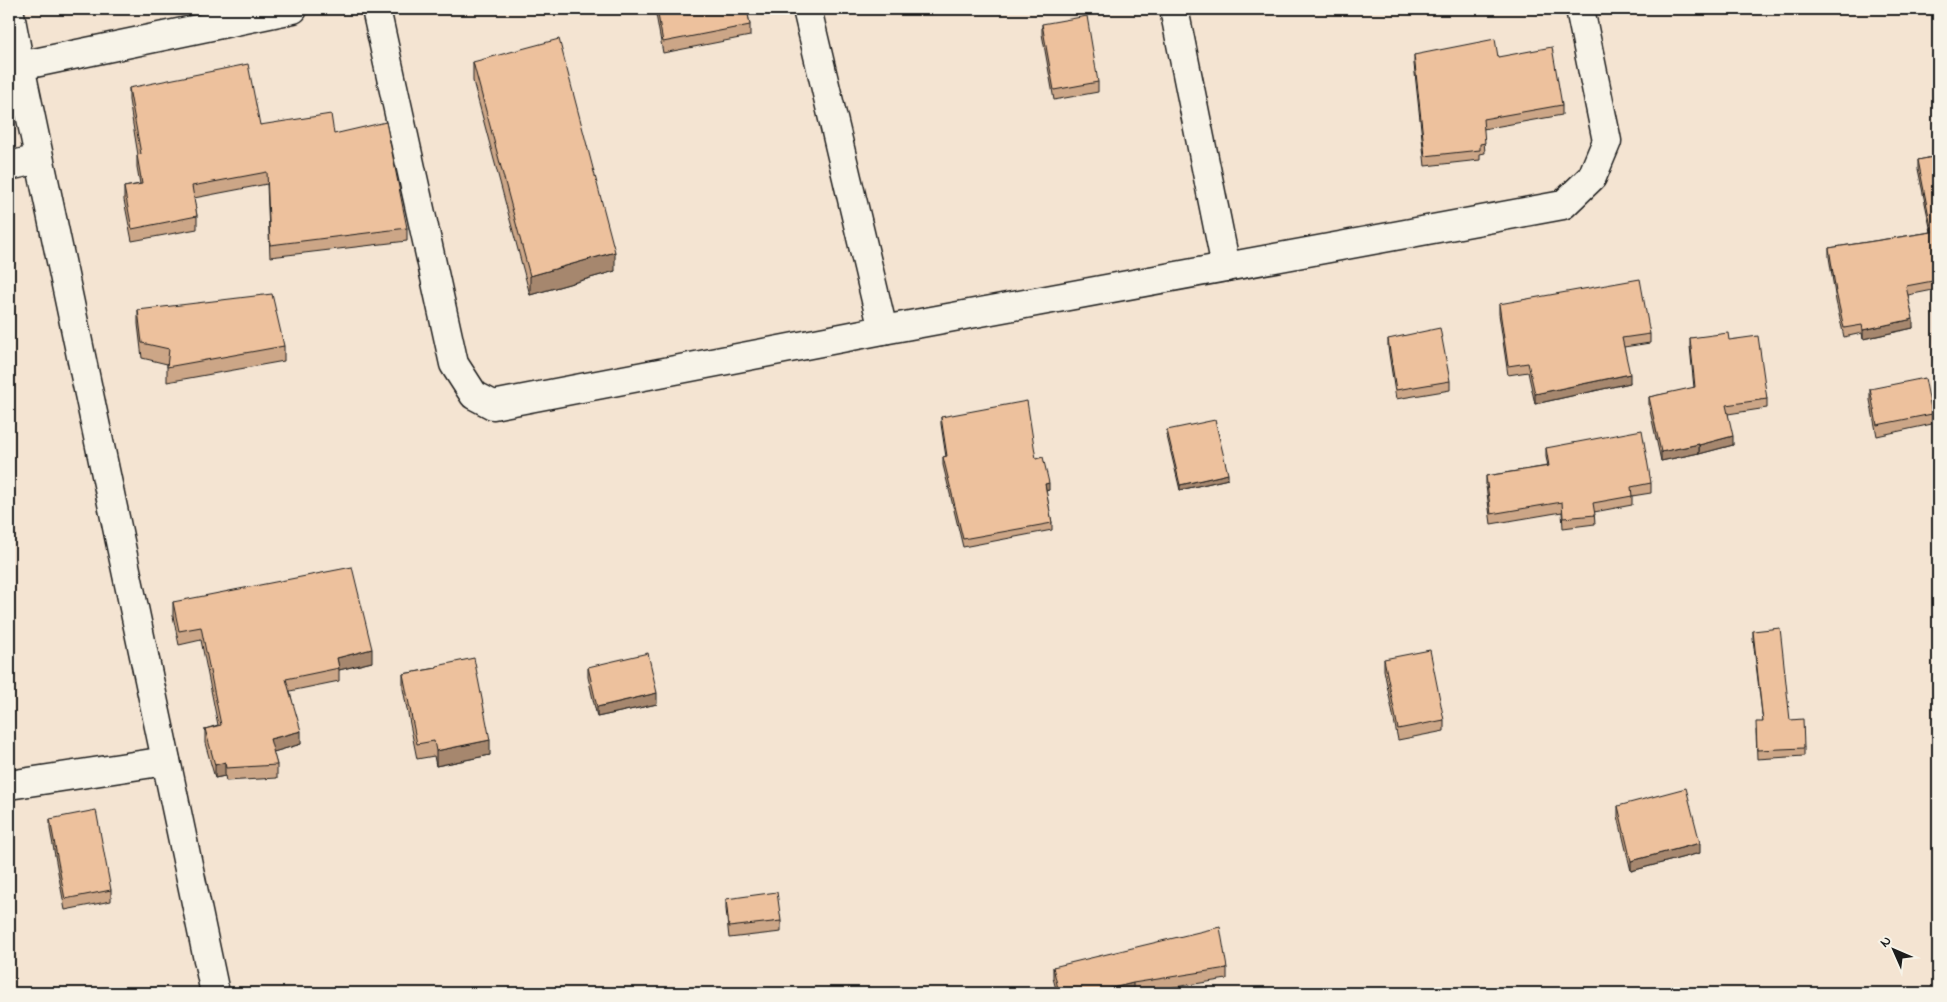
<svg xmlns="http://www.w3.org/2000/svg" width="1947" height="1002" font-family="'Indie Flower',sans-serif">
  <style>
    .lines { fill: none; stroke-linecap: round; stroke-linejoin: round }
    .street-casing { stroke: #1c1c1c; stroke-width: 31 }
    .street { stroke: #f7f3e8; stroke-width: 28 }
    .wall { fill: #cca687; stroke: #1c1c1c }
    .shaded-wall { fill: #a6876e; stroke: #1c1c1c }
    .building { fill: #edc19d; stroke: #1c1c1c }
  </style>
  <rect width="100%" height="100%" fill="#f4e4d2"/>
  <filter id="ink" filterUnits="userSpaceOnUse"><feTurbulence type="fractalNoise" baseFrequency=".02" numOctaves="2"/><feDisplacementMap in="SourceGraphic" scale="10" xChannelSelector="R" yChannelSelector="G"/><feConvolveMatrix kernelMatrix="1 2 1 2 8 2 1 2 1" color-interpolation-filters="sRGB"/></filter>
  <g filter="url(#ink)">
    <g class="lines">
      <defs>
        <g id="street">
          <polyline points="9,9 20,66 215,993"/>
          <polyline points="376,9 454,364 474,395 493,405 883,330 1563,205 1592,177 1607,141 1580,9"/>
          <polyline points="807,9 883,330"/>
          <polyline points="1174,9 1226,267"/>
          <polyline points="20,66 293,9"/>
          <polyline points="9,166 39,159"/>
          <polyline points="9,785 166,761"/>
        </g>
      </defs>
      <use href="#street" class="street-casing"/>
      <use href="#street" class="street"/>
    </g>
    <g class="wall">
      <polygon points="655,9 747,9 750,25 750,36 663,53"/>
      <polygon points="1042,24 1098,82 1098,92 1054,100 1042,34"/>
      <polygon points="1414,55 1498,57 1562,105 1562,115 1483,129 1485,153 1480,154 1480,160 1425,166 1414,64"/>
      <polygon points="473,62 615,271 530,295 473,81"/>
      <polygon points="129,88 260,125 334,134 407,228 407,241 270,257 267,184 194,198 197,216 197,229 132,241 124,200 124,187 140,184 137,167 137,155 138,155 129,100"/>
      <polygon points="1938,156 1938,289 1908,295 1913,328 1863,339 1862,333 1844,337 1836,301 1829,257 1829,248 1931,232 1918,169 1918,160"/>
      <polygon points="1499,304 1650,334 1650,343 1624,347 1630,383 1535,404 1528,372 1508,375 1499,314"/>
      <polygon points="138,310 284,346 284,361 167,382 167,364 142,358 138,324"/>
      <polygon points="1690,338 1729,340 1767,399 1767,408 1728,414 1733,445 1699,454 1699,453 1661,461 1649,406 1649,397 1694,388 1690,346"/>
      <polygon points="1388,339 1450,381 1450,390 1396,399 1388,347"/>
      <polygon points="1870,389 1932,414 1932,424 1877,436 1870,400"/>
      <polygon points="941,417 1036,459 1049,490 1046,491 1052,523 1052,530 963,547 943,465 943,457 946,457 941,424"/>
      <polygon points="1167,430 1228,479 1180,490 1167,436"/>
      <polygon points="1546,448 1651,483 1651,493 1632,496 1632,505 1594,512 1595,524 1563,528 1562,512 1491,524 1486,486 1486,476 1548,466 1546,457"/>
      <polygon points="173,602 372,662 339,670 339,681 290,691 301,744 273,752 277,765 277,778 226,781 225,776 215,778 205,743 205,729 218,725 201,640 179,645 173,616"/>
      <polygon points="1753,631 1790,720 1804,748 1804,756 1757,759 1756,730 1763,722 1753,639"/>
      <polygon points="9,649 10,666 10,676 9,676"/>
      <polygon points="1384,659 1444,720 1444,731 1398,740 1384,670"/>
      <polygon points="437,666 490,755 436,766 434,756 417,759 403,689 403,674 437,668"/>
      <polygon points="588,667 657,704 597,717 588,677"/>
      <polygon points="1618,806 1700,853 1631,871 1618,816"/>
      <polygon points="50,819 111,890 111,901 65,910 50,829"/>
      <polygon points="726,899 781,921 781,932 729,938 726,909"/>
      <polygon points="1053,967 1227,968 1227,979 1136,993 1057,993 1053,978"/>
    </g>
    <g class="shaded-wall">
      <polygon points="615,252 615,271 530,295 530,276"/>
      <polygon points="1913,319 1913,328 1863,339 1863,330"/>
      <polygon points="1630,374 1630,383 1535,404 1535,394"/>
      <polygon points="1733,436 1733,445 1699,454 1699,445"/>
      <polygon points="1699,444 1699,453 1661,461 1661,452"/>
      <polygon points="1228,474 1228,479 1180,490 1180,485"/>
      <polygon points="1049,483 1049,490 1045,491 1045,484"/>
      <polygon points="372,649 372,662 339,670 337,658"/>
      <polygon points="657,693 657,704 597,717 597,707"/>
      <polygon points="301,731 301,744 270,753 270,739"/>
      <polygon points="490,740 490,755 436,766 436,751"/>
      <polygon points="225,762 225,776 215,778 215,765"/>
      <polygon points="1700,843 1700,853 1631,871 1631,861"/>
      <polygon points="1133,983 1133,993 1092,993"/>
    </g>
    <g class="building">
      <polygon points="657,9 747,9 750,25 663,42"/>
      <polygon points="1087,16 1098,82 1054,90 1042,24"/>
      <polygon points="559,39 615,252 530,276 473,62"/>
      <polygon points="1495,39 1498,57 1552,47 1562,105 1483,119 1485,143 1480,144 1480,150 1425,156 1414,55"/>
      <polygon points="248,64 260,125 331,114 334,134 386,122 407,228 270,245 267,172 192,186 197,216 132,229 124,187 142,184 137,155 141,154 129,88"/>
      <polygon points="1938,156 1938,280 1906,286 1913,319 1863,330 1862,325 1844,328 1836,292 1829,248 1932,232 1918,160"/>
      <polygon points="1640,279 1650,334 1622,338 1630,374 1535,394 1528,363 1508,366 1499,304"/>
      <polygon points="272,294 284,346 167,367 169,349 142,343 138,310"/>
      <polygon points="1440,328 1450,381 1396,390 1388,339"/>
      <polygon points="1728,333 1729,340 1758,336 1767,399 1726,405 1733,436 1699,445 1699,444 1661,452 1649,397 1695,387 1690,338"/>
      <polygon points="1925,378 1932,414 1877,425 1870,389"/>
      <polygon points="1027,401 1036,459 1043,457 1049,483 1045,484 1052,523 963,539 943,457 947,456 941,417"/>
      <polygon points="1215,420 1228,474 1180,485 1167,430"/>
      <polygon points="1642,430 1651,483 1631,487 1632,496 1593,503 1595,515 1563,518 1562,502 1491,514 1486,476 1549,466 1546,448"/>
      <polygon points="352,567 372,649 337,658 339,668 286,679 301,731 270,739 277,765 226,768 225,762 215,765 205,729 221,725 201,627 179,631 173,602"/>
      <polygon points="1780,628 1790,720 1803,719 1804,748 1757,750 1756,722 1763,722 1753,631"/>
      <polygon points="9,649 10,666 9,666"/>
      <polygon points="1430,650 1444,720 1398,729 1384,659"/>
      <polygon points="648,653 657,693 597,707 588,667"/>
      <polygon points="474,658 490,740 436,751 434,741 417,744 403,674 437,668 437,666"/>
      <polygon points="1686,788 1700,843 1631,861 1618,806"/>
      <polygon points="96,810 111,890 65,899 50,819"/>
      <polygon points="777,892 781,921 729,927 726,899"/>
      <polygon points="1220,927 1227,968 1133,983 1092,993 1059,993 1053,967"/>
    </g>
  </g>
  <rect width="1947" height="1002" fill="none" stroke="#f7f3e8" stroke-width="30"/>
  <rect x="15" y="15" width="1917" height="972" fill="none" stroke="#1c1c1c" stroke-width="2" filter="url(#ink)"/>
  <g transform="translate(1894 950) rotate(315)" stroke="#f7f3e8" stroke-width="4" paint-order="stroke">
  <path d="M0-4L9 19L0 12L-9 19Z" fill="#1c1c1c"/>
  <text y="-8" font-size="14" font-weight="bold" text-anchor="middle" fill="#1c1c1c">N</text>
  </g>
</svg>
